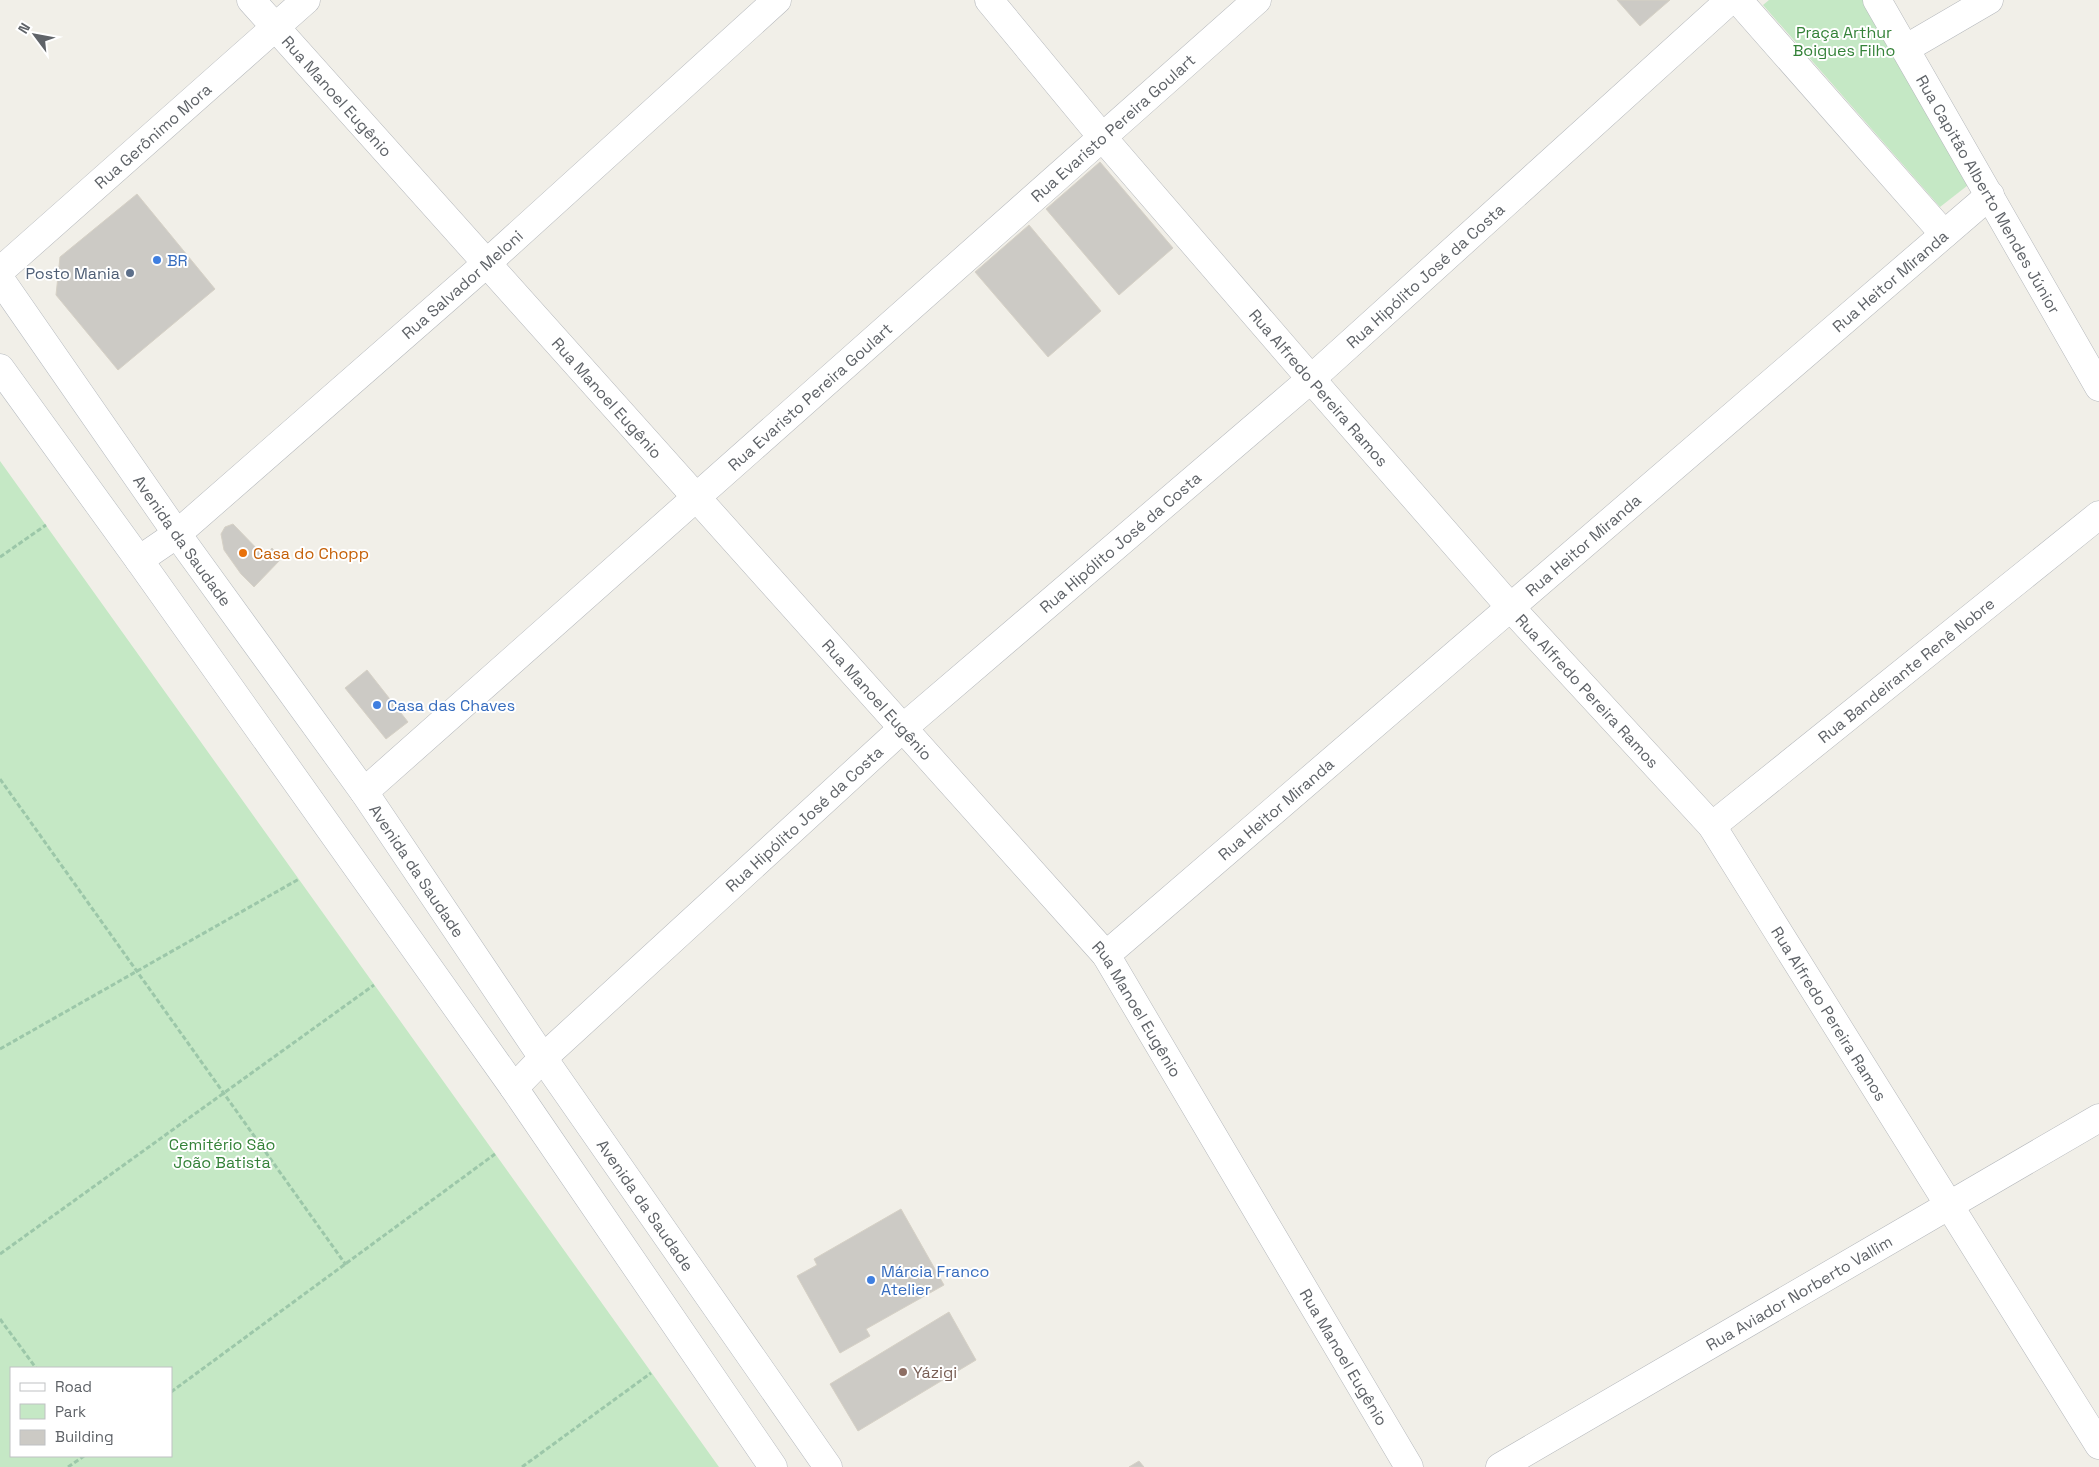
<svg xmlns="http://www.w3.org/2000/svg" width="2099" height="1467" font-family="'Space Grotesk',sans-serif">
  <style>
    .green { fill: #c5e8c5; fill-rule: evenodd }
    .building { fill: #cccac5; stroke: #d6d1c6 }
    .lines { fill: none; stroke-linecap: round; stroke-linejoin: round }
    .street-casing { stroke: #b5b8bc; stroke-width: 29 }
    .secondary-casing { stroke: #b6babf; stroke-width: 29 }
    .path { stroke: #9cc7a9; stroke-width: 3; stroke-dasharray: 5 2.5; stroke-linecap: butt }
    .street { stroke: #fff; stroke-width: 28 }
    .secondary { stroke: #fff; stroke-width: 28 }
    .shop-dot { fill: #3f7fe0; stroke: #fff; stroke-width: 2 }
    .service-dot { fill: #5c6f8a; stroke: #fff; stroke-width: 2 }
    .food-dot { fill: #e8710a; stroke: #fff; stroke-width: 2 }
    .education-dot { fill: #8d6e63; stroke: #fff; stroke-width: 2 }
    .labels { text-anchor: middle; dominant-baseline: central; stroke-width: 4; stroke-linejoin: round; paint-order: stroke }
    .park-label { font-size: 16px; fill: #348238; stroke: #fff }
    .street-label { font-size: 16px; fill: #5f6368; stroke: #fff }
    .shop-label { font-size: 16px; fill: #366cbe; stroke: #fff; text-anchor: start }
    .service-label { font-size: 16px; fill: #4e5e75; stroke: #fff; text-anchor: end }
    .food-label { font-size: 16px; fill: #c56008; stroke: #fff; text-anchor: start }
    .education-label { font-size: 16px; fill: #785e54; stroke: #fff; text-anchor: start }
  </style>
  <rect width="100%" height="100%" fill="#f1efe8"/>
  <g class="green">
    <polygon points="1769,0 1863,0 1972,182 1940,207 1763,5"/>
    <path d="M0,461L719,1467H0ZM171,1368V1456H11V1368Z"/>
  </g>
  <g class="building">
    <polygon points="1617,0 1670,0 1640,26"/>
    <polygon points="1100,162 1173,248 1119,295 1046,209"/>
    <polygon points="137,194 215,289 118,370 56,295 60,257"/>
    <polygon points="1029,225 1101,311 1048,357 975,272"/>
    <polygon points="233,524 264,556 272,548 281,559 254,587 241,574 224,550 221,534 225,527"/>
    <polygon points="367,670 408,722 386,739 345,688"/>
    <polygon points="901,1209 944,1285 866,1329 870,1336 840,1353 797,1276 817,1265 814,1259"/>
    <polygon points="949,1312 976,1360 858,1431 830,1384"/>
    <polygon points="1139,1461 1144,1467 1129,1467"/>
  </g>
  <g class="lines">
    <defs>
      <g id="street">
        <path id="s1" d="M251,0L1106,955L1409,1467"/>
        <path id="s2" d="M989,0L1103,138L1311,379L1511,608L1712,826L2099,1445"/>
        <polyline points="1738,0 1944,234"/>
        <path id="s3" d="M1877,0L2099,387"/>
        <polyline points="1905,49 1989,0"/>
        <path id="s4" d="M0,271L306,0"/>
        <path id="s5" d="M139,560L177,534L487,263L777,0"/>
        <path id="s6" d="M364,792L1257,0"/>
        <path id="s7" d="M1712,826L2099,515"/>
        <path id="s8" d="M1106,955L1990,195"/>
        <path id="s9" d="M514,1088L543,1058L903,728L1311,379L1730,0"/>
        <path id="s10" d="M1500,1467L2099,1118"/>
      </g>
      <g id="secondary">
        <path id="s11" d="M0,279L177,534L364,792L543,1058L828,1467"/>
        <polyline points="0,368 139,560 514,1088 773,1467"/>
      </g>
    </defs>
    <use href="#street" class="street-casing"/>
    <use href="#secondary" class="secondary-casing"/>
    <g class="path">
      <polyline points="0,557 46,525"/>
      <polyline points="0,779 346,1265"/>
      <polyline points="0,1049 299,879"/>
      <polyline points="0,1254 374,985"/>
      <polyline points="0,1319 36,1368"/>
      <polyline points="171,1392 495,1154"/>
      <polyline points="68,1467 84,1456"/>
      <polyline points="522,1467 651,1373"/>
    </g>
    <use href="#street" class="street"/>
    <use href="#secondary" class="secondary"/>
  </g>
  <g class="shop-dot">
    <circle cx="157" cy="260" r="5"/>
    <circle cx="377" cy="705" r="5"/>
    <circle cx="871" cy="1280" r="5"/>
  </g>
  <circle class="service-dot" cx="130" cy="273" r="5"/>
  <circle class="food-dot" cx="243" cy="553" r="5"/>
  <circle class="education-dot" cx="903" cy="1372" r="5"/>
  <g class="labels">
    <g class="park-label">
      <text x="1844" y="32">Praça Arthur<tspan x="1844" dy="18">Boigues Filho</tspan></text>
      <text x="222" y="1144">Cemitério São<tspan x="222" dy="18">João Batista</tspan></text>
    </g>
    <g class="street-label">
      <text stroke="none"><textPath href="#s1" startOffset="129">Rua Manoel Eugênio</textPath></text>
      <text stroke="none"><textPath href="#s6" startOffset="1001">Rua Evaristo Pereira Goulart</textPath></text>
      <text stroke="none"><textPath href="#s4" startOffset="204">Rua Gerônimo Mora</textPath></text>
      <text stroke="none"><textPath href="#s3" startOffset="224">Rua Capitão Alberto Mendes Júnior</textPath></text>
      <text stroke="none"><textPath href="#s9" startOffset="1221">Rua Hipólito José da Costa</textPath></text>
      <text stroke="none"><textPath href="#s8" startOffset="1034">Rua Heitor Miranda</textPath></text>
      <text stroke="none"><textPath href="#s5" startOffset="425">Rua Salvador Meloni</textPath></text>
      <text stroke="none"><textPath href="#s2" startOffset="509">Rua Alfredo Pereira Ramos</textPath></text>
      <text stroke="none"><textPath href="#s6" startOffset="596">Rua Evaristo Pereira Goulart</textPath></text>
      <text stroke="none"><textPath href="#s1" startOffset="534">Rua Manoel Eugênio</textPath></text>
      <text stroke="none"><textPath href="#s11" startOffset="319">Avenida da Saudade</textPath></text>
      <text stroke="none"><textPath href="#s9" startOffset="816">Rua Hipólito José da Costa</textPath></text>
      <text stroke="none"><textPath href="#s8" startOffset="629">Rua Heitor Miranda</textPath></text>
      <text stroke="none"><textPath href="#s7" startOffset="249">Rua Bandeirante Renê Nobre</textPath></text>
      <text stroke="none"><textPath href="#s2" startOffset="914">Rua Alfredo Pereira Ramos</textPath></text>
      <text stroke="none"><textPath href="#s1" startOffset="939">Rua Manoel Eugênio</textPath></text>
      <text stroke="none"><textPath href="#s8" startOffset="224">Rua Heitor Miranda</textPath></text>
      <text stroke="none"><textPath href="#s9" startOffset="396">Rua Hipólito José da Costa</textPath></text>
      <text stroke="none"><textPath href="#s11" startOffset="724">Avenida da Saudade</textPath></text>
      <text stroke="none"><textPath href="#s1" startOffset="1344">Rua Manoel Eugênio</textPath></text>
      <text stroke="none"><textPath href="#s2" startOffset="1319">Rua Alfredo Pereira Ramos</textPath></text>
      <text stroke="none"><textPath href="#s11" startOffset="1129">Avenida da Saudade</textPath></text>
      <text stroke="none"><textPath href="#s10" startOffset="346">Rua Aviador Norberto Vallim</textPath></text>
      <text stroke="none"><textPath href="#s1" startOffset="1749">Rua Manoel Eugênio</textPath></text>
    </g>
    <g class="shop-label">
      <text x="167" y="260">BR</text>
      <text x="387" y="705">Casa das Chaves</text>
      <text x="881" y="1271">Márcia Franco<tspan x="881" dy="18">Atelier</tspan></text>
    </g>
    <g class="service-label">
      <text x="120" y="273">Posto Mania</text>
    </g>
    <g class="food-label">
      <text x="253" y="553">Casa do Chopp</text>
    </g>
    <g class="education-label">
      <text x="913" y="1372">Yázigi</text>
    </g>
  </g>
  <rect x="10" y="1367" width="162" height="90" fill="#ffffff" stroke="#bfc1c3"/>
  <rect x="20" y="1383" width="25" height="8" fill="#ffffff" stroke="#bfc1c3"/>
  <text x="55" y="1392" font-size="15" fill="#5f6368">Road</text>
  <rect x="20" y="1404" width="25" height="15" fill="#c5e8c5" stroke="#bfc1c3"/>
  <text x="55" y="1417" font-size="15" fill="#5f6368">Park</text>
  <rect x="20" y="1430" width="25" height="15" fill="#cccac5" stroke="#bfc1c3"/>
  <text x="55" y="1442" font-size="15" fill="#5f6368">Building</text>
  <g transform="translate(35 35) rotate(302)" stroke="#ffffff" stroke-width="4" paint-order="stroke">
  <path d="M0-4L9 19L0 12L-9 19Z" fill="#5f6368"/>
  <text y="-8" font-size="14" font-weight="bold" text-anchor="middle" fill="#5f6368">N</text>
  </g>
</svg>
